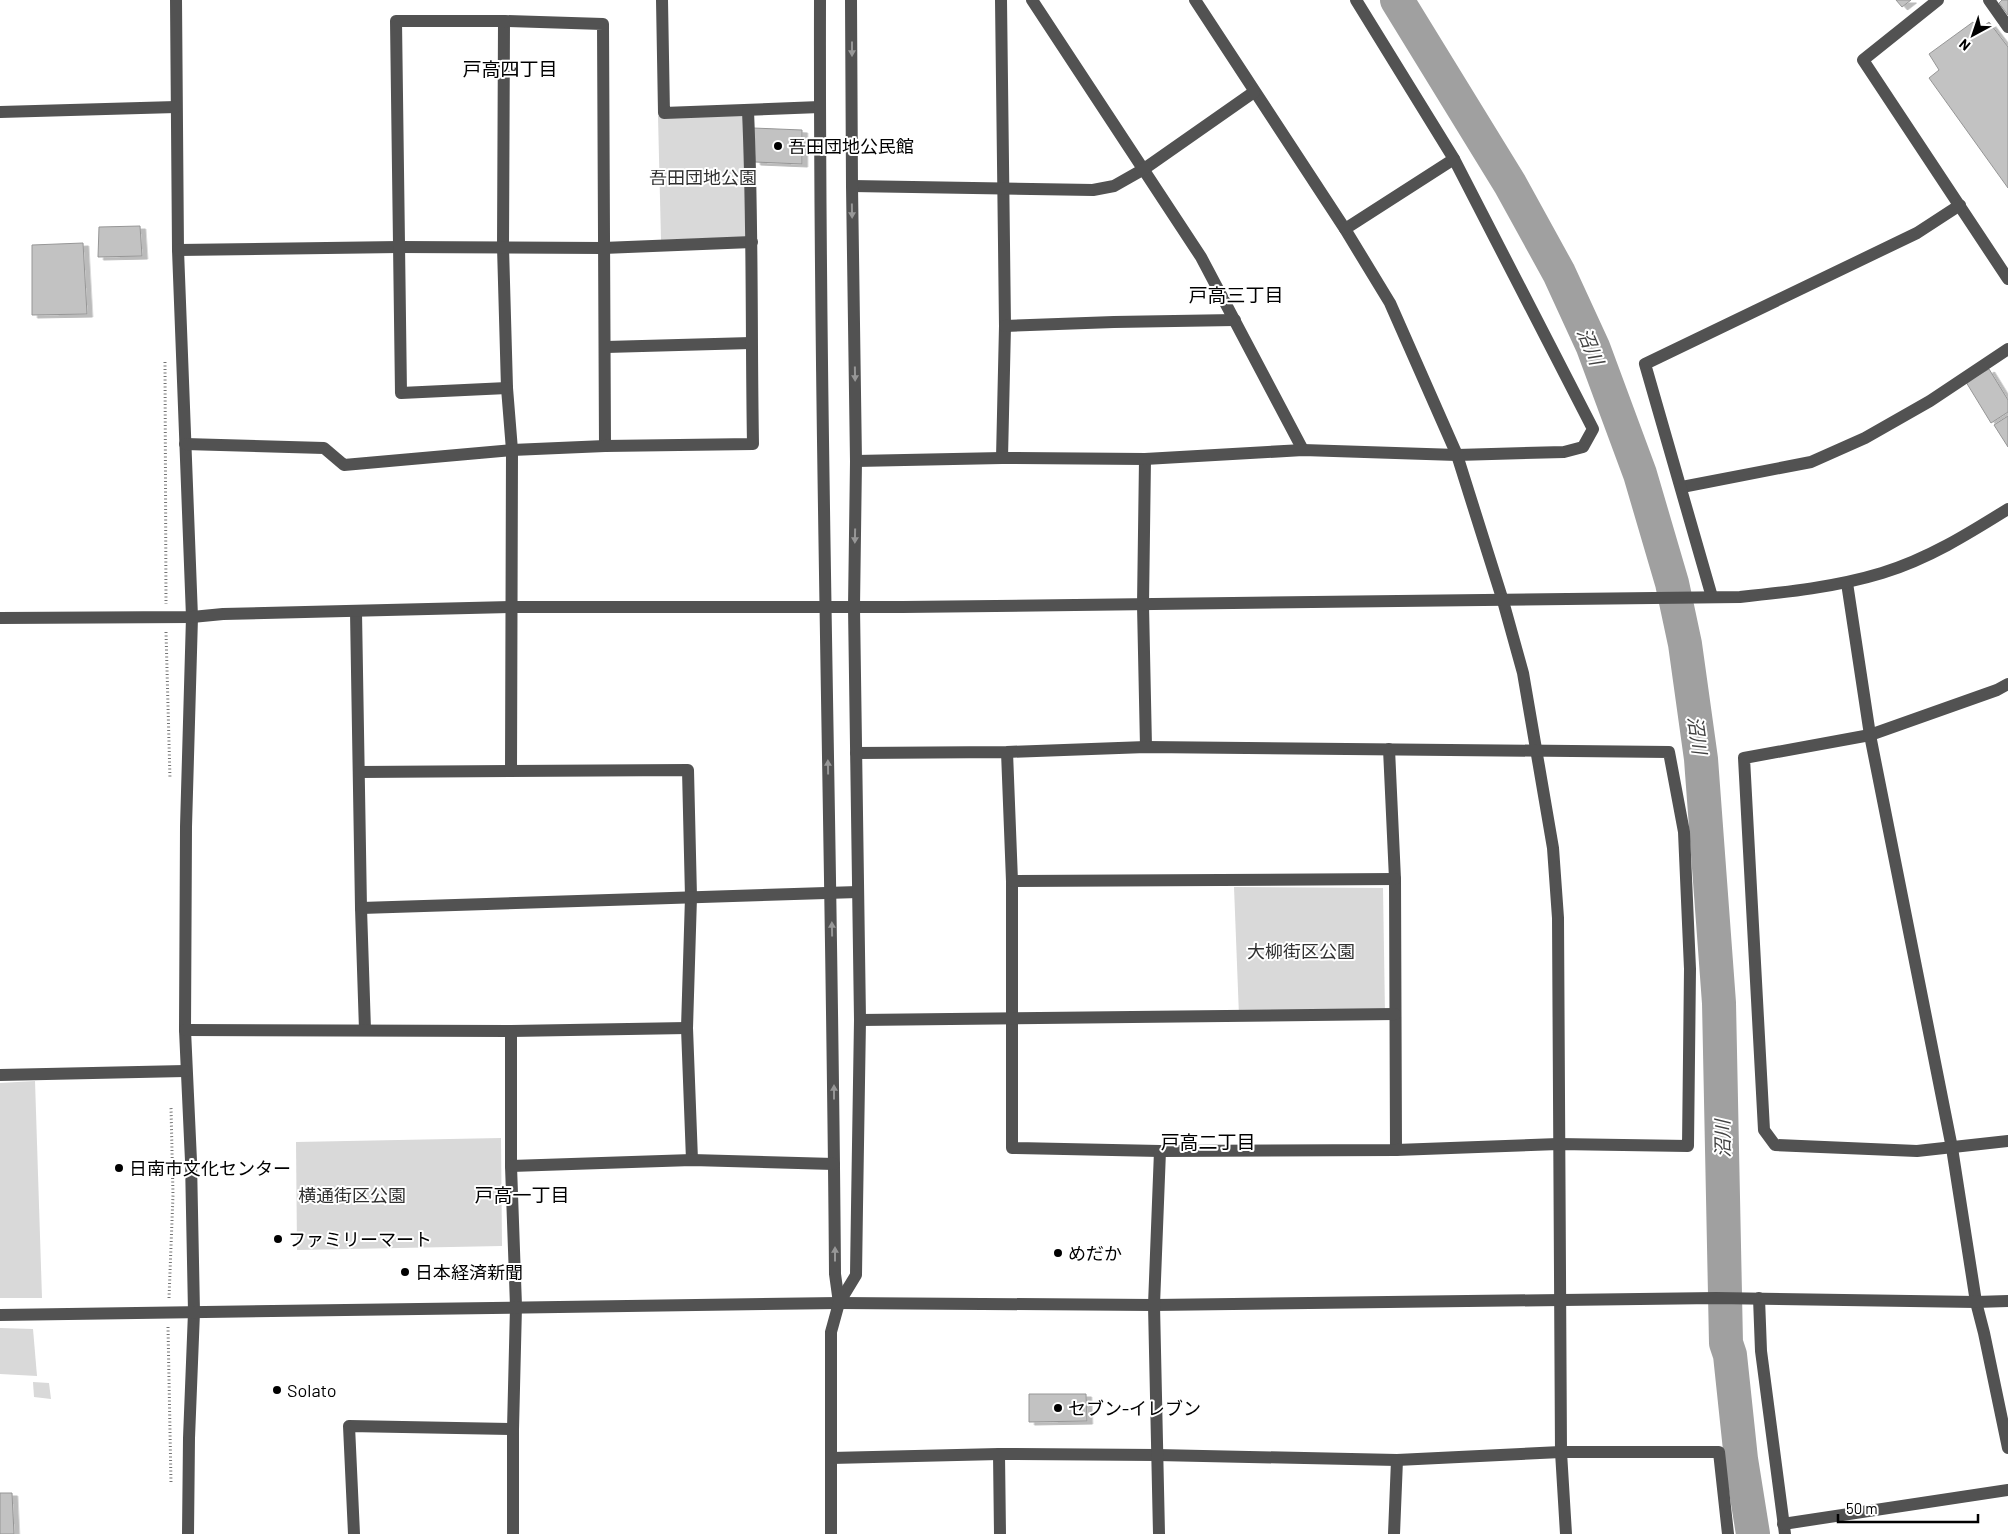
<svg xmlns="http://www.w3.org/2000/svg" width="2008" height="1534" font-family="Barlow,'Noto Sans JP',sans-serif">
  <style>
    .green { fill: #d9d9d9 }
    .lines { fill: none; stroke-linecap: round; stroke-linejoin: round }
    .river { stroke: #a0a0a0; stroke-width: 34 }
    .building { fill: #c2c2c2; stroke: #969696; filter: url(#shadow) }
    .path { stroke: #747474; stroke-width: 3; stroke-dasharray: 1 2.5; stroke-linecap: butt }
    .minor { stroke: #525252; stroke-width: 12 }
    .oneway { fill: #979797 }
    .poi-dot { fill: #000; stroke: #fff; stroke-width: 2 }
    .labels { text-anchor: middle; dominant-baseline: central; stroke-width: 4; stroke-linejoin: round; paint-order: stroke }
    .poi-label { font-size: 18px; fill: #000; stroke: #fff; text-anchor: start }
    .park-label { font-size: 18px; fill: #303030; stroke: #fff }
    .neighbourhood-label { font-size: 19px; fill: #000; stroke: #fff }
    .water-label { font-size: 19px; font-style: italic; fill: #414141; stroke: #fff }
  </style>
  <defs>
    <filter id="shadow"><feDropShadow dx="5.5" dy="3" stdDeviation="0" flood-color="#0004"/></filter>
  </defs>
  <rect width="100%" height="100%" fill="#fff"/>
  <g class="green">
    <polygon points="658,116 748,116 745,237 661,240"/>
    <polygon points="1234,887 1383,888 1385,1014 1239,1016"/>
    <polygon points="35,1081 42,1298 0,1298 0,1083"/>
    <polygon points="501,1138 502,1246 297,1250 296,1142"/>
    <polygon points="0,1328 33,1329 37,1376 0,1374"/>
    <polygon points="33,1382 49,1383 51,1399 34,1397"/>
  </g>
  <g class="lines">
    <polyline class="river" points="1397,0 1510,184 1559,273 1593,347 1640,474 1672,583 1685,644 1701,759 1719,1003 1726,1343 1730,1355 1741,1459 1753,1534"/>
  </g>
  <g class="building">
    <polygon points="1896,0 1911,0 1902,7"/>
    <polygon points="2002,0 2008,0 2008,15 1999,3"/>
    <polygon points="1973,22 1980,29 1989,22 2008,47 2008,188 1929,78 1939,70 1929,54"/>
    <polygon points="753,128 802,130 802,164 755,162"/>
    <polygon points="140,226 142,256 98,257 99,227"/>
    <polygon points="83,243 87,314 32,315 32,245"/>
    <polygon points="1989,369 2008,400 2008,412 1991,423 1966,382"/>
    <polygon points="2008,416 2008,447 1994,425"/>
    <polygon points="1029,1394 1086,1394 1087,1421 1029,1422"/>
    <polygon points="0,1493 12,1493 14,1534 0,1534"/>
  </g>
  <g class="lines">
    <g class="path">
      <polyline points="165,362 166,604"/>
      <polyline points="166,632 170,779"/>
      <polyline points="169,1298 173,1195 171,1107"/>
      <polyline points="168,1327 171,1483"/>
    </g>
    <g class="minor">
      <polyline points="176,0 178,250 192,617 186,827 185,1030 191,1161 194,1312 189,1438 188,1534"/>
      <polyline points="662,0 664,113 820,107"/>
      <path d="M820,0C819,425 832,849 835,1274L839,1303"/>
      <polyline points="1001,0 1005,326 1002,458"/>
      <polyline points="1032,0 1201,257 1303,450"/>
      <polyline points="1195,0 1345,229 1390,303 1457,455 1503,601 1523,673 1553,848 1558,918 1561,1452 1566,1534"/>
      <polyline points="1938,0 1863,60 2008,279"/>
      <polyline points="1989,0 2008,27"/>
      <polyline points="504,21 503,247 507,388 512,450 511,771"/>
      <polyline points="0,112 176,107"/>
      <polyline points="852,186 1093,190 1114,186 1144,169 1254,92"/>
      <polyline points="1345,229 1454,159"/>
      <polyline points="178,250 399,247 603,248 752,242"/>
      <polyline points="1005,326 1114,322 1235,320"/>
      <polyline points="606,347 751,343"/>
      <polyline points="507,388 401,393 396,21 504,21 603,24 605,446"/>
      <path d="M185,444L324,448L344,465L512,450L605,446L753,444C751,333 753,222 748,111"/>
      <polyline points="1145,459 1143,605 1146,747"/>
      <polyline points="856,461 1002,458 1145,459 1303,450 1457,455 1564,452 1583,447 1593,429 1454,159 1356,0"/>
      <polyline points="1682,487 1811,462 1865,438 1930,401 2008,349"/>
      <polyline points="1847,583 1870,735 1952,1148 1976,1302 1984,1333 2008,1448"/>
      <polyline points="1712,597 1645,364 1917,233 1960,205"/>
      <polyline points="356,612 361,908 365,1030"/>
      <path d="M0,618L192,617L223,614L513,607H903L1740,597C1788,592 1836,587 1882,573C1928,559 1968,534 2008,509"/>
      <polyline points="2008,684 1997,690 1870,735 1744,758 1764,1130 1775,1145 1917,1151 2008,1141"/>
      <polyline points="1389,749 1395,879 1396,1150"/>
      <polyline points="856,753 1007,752 1146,747 1669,752 1684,832 1690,969 1688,1146 1558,1144 1396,1150 1160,1151 1012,1148 1012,881 1007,752"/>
      <polyline points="359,772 688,770 691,897 687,1028 692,1160"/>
      <polyline points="1012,881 1395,879"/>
      <polyline points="361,908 858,892"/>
      <polyline points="860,1020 1395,1014"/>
      <polyline points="185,1030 511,1031 687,1028"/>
      <polyline points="511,1031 511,1166 516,1306 513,1429 513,1534"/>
      <polyline points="0,1075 185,1071"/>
      <polyline points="511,1166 692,1160 834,1164"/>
      <polyline points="1759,1298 1761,1351 1785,1534"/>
      <polyline points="0,1315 839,1303 1154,1305 1716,1298 1976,1302 2008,1301"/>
      <polyline points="999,1454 1000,1534"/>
      <polyline points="831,1458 999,1454 1157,1455 1397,1460 1561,1452 1719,1452 1728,1534"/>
      <polyline points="1783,1524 2008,1490"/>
      <polyline points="354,1534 349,1426 513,1429"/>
      <polyline points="831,1534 831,1332 839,1303 856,1275 857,1207 860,1020 854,607 856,461 852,186 851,0"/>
      <polyline points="1159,1534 1154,1305 1160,1151"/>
      <polyline points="1394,1534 1397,1460"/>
    </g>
  </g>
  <defs><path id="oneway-solid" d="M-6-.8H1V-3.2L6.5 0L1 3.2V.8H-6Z" transform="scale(1.25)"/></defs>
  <g class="oneway">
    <use href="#oneway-solid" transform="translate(852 49) rotate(90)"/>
    <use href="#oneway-solid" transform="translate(852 211) rotate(89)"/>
    <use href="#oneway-solid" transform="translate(855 374) rotate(89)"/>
    <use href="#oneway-solid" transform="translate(855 536) rotate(91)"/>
    <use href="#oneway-solid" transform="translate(828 767) rotate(-91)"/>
    <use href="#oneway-solid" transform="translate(832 929) rotate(-91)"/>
    <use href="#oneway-solid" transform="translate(834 1092) rotate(-90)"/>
    <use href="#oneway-solid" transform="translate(835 1254) rotate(-90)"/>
  </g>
  <g class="poi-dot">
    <circle cx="778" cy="146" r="5"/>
    <circle cx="119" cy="1168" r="5"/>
    <circle cx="278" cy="1239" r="5"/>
    <circle cx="1058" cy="1253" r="5"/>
    <circle cx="405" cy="1272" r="5"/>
    <circle cx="277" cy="1390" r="5"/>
    <circle cx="1058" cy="1408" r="5"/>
  </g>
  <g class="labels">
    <g class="poi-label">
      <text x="788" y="146">吾田団地公民館</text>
      <text x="129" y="1168">日南市文化センター</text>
      <text x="288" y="1239">ファミリーマート</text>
      <text x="1068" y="1253">めだか</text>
      <text x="415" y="1272">日本経済新聞</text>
      <text x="287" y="1390">Solato</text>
      <text x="1068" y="1408">セブン-イレブン</text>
    </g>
    <g class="park-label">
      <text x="703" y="177">吾田団地公園</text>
      <text x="1301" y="951">大柳街区公園</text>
      <text x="352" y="1195">横通街区公園</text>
    </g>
    <g class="neighbourhood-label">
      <text x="510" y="68">戸高四丁目</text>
      <text x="1236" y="294">戸高三丁目</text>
      <text x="1208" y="1141">戸高二丁目</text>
      <text x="522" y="1194">戸高一丁目</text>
    </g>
    <g class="water-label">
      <text transform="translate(1591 346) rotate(67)">沼川</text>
      <text transform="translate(1698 735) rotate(82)">沼川</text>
      <text transform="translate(1722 1139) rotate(-91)">沼川</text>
    </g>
  </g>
  <g transform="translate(1973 35) rotate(220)" stroke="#ffffff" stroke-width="4" paint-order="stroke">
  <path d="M0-4L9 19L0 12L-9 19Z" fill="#000000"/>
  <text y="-8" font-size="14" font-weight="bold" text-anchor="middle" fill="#000000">N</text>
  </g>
  <path d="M1838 1514v8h140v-8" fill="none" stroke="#000000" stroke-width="2.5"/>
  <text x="1846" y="1514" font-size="15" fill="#000000" stroke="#ffffff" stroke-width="4" paint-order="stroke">50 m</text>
</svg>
